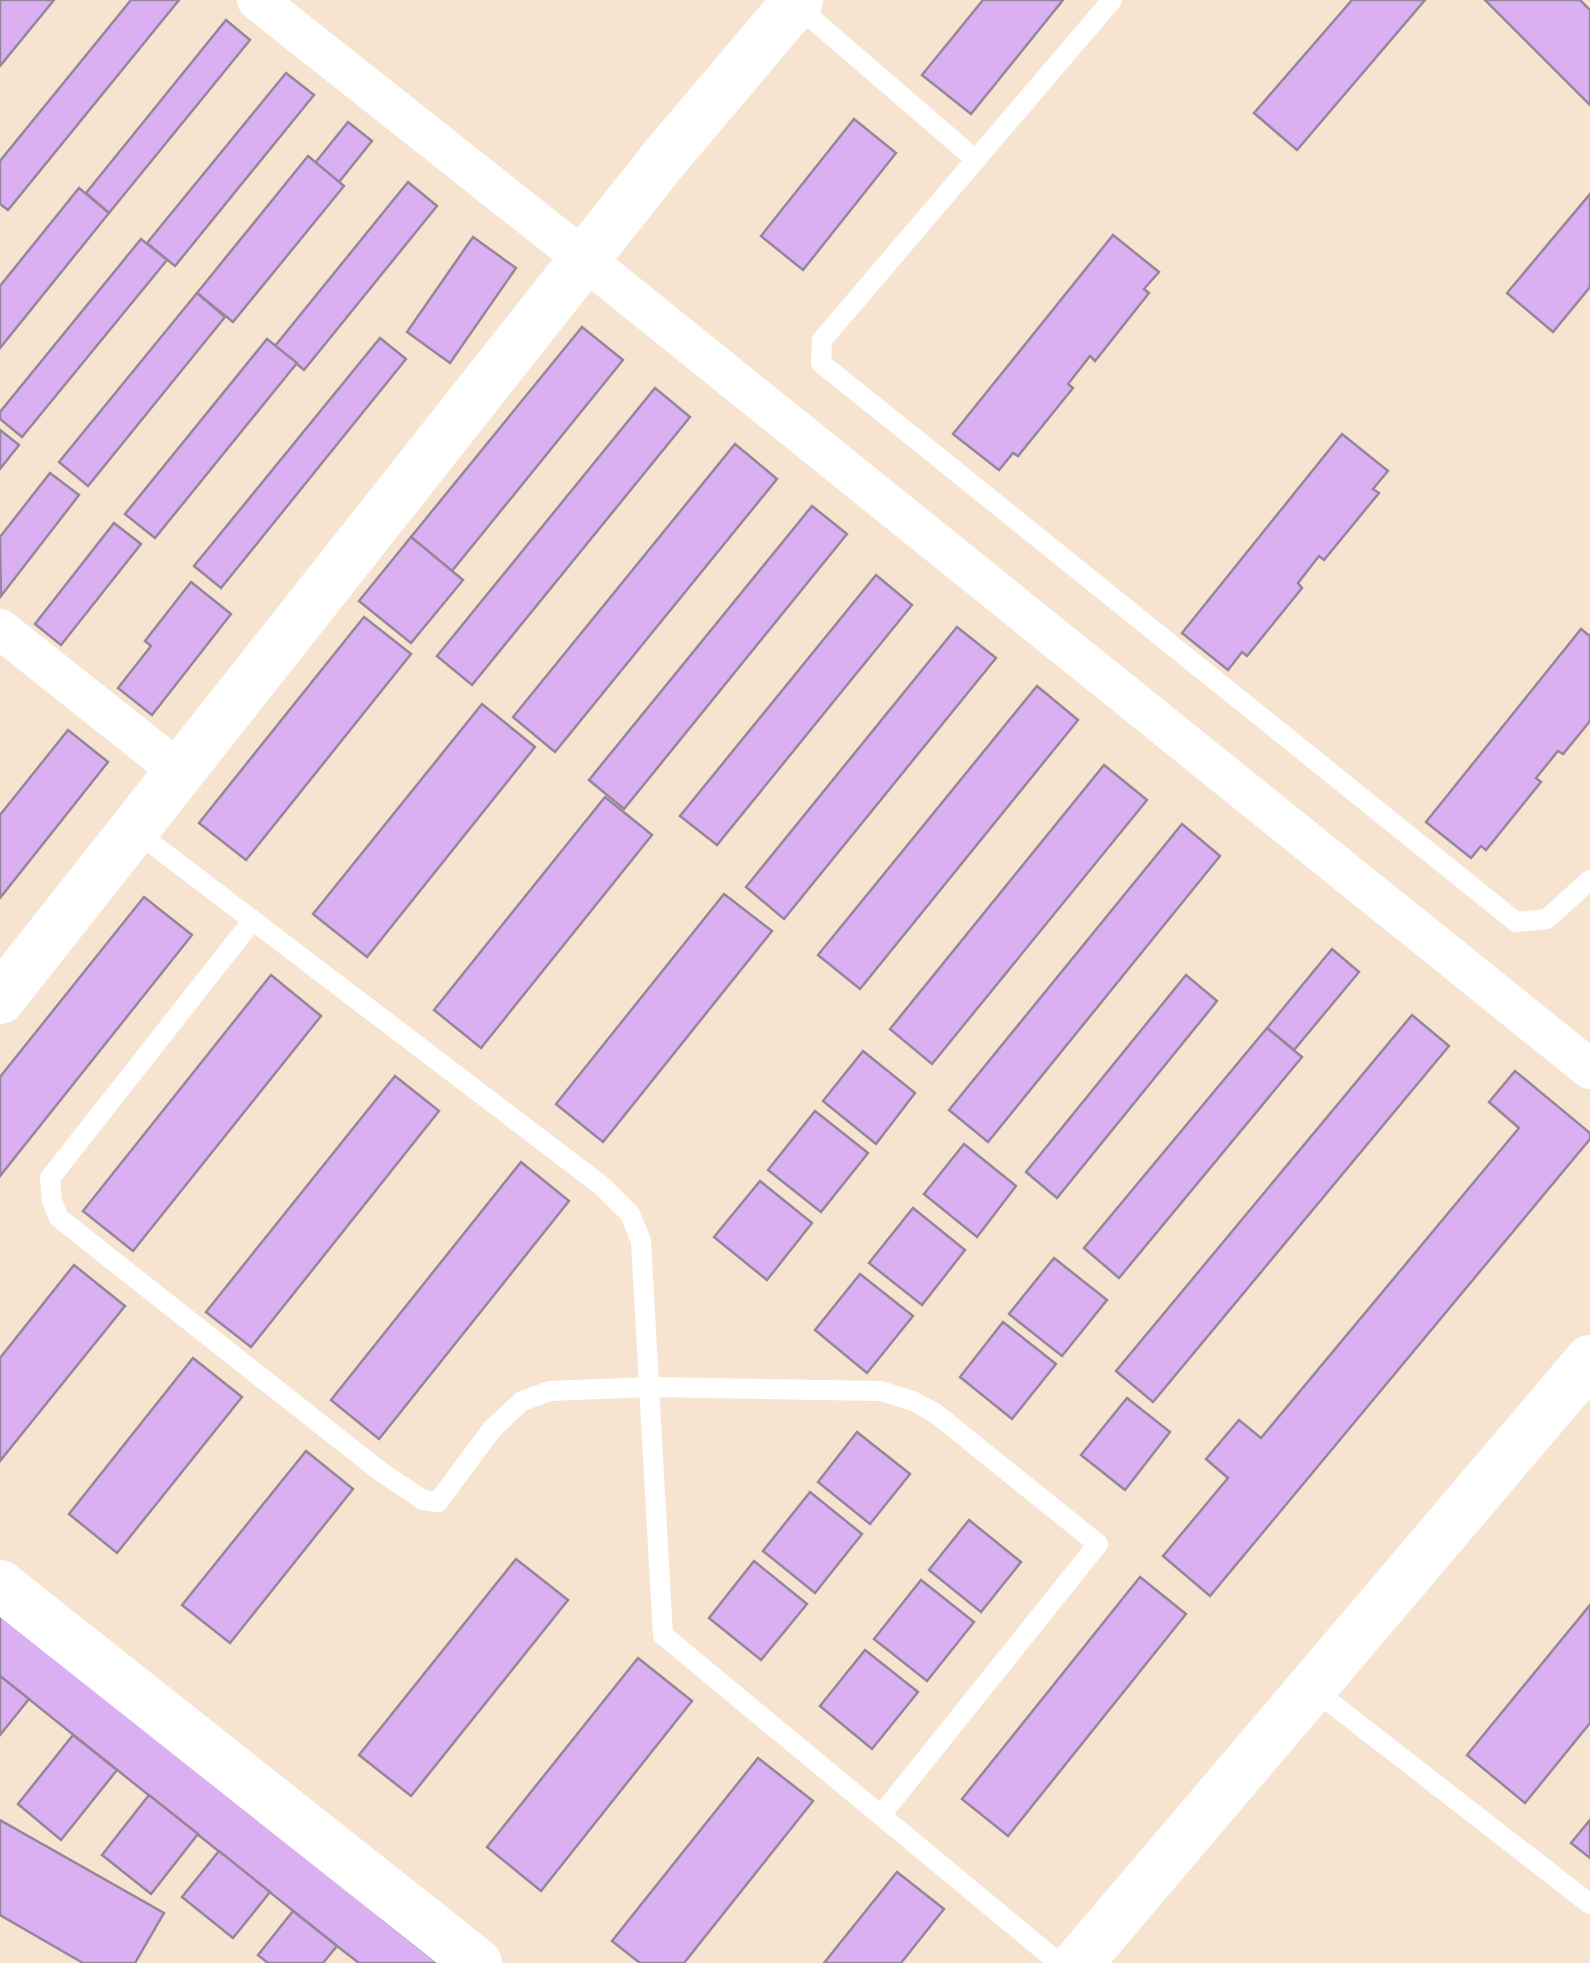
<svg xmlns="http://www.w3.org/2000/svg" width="1590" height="1963" font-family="'Fira Sans',sans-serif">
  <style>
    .building { fill: #dbb0f2; stroke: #94879b; stroke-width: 2.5 }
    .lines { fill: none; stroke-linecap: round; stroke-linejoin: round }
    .service { stroke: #fff; stroke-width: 20 }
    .minor { stroke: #fff; stroke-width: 40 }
    .tertiary { stroke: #fff; stroke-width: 50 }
  </style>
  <rect width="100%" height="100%" fill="#f7e4d0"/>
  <g class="building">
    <polygon points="0,0 54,0 0,66"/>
    <polygon points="131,0 179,0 8,210 0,204 0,161"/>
    <polygon points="983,0 1063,0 971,114 922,75"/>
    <polygon points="1352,0 1425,0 1297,150 1254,113"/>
    <polygon points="1485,0 1580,0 1590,10 1590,105"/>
    <polygon points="226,20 250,40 109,213 86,193"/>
    <polygon points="286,73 314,95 175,266 147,243"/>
    <polygon points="854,119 896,153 803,270 761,236"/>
    <polygon points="348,122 372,141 339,182 315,163"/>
    <polygon points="308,156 344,186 233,322 197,293"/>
    <polygon points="408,182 437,206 304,370 275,346"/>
    <polygon points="79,188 109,213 0,348 0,286"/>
    <polygon points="1590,194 1590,287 1553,332 1507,293"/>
    <polygon points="1113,235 1159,272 1144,289 1149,293 1095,361 1090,356 1068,384 1073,388 1018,456 1013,453 999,470 953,434"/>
    <polygon points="473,237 516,268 450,363 407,332"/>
    <polygon points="141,239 167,260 22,437 0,419 0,412"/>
    <polygon points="197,293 225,317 88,486 59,462"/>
    <polygon points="582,327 623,360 452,571 411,537"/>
    <polygon points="380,338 406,359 221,588 194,566"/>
    <polygon points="267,339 297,363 155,538 125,514"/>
    <polygon points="655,388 690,417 472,685 437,656"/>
    <polygon points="0,430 19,445 0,469"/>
    <polygon points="1342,434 1388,471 1373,489 1379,493 1324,560 1319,556 1298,583 1302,588 1247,656 1242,652 1228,670 1182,633"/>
    <polygon points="735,444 777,479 555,752 513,717"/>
    <polygon points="50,473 79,495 1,596 0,537"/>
    <polygon points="812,506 847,534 624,809 589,780"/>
    <polygon points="114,523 141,544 61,645 35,624"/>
    <polygon points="411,537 463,580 411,643 359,601"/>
    <polygon points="876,575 912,605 717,845 680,816"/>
    <polygon points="191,582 231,614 152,715 118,688 151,646 145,641"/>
    <polygon points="364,617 411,654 246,860 199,823"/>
    <polygon points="957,627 996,658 784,919 746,887"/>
    <polygon points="1581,629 1590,636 1590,721 1563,754 1558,751 1536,778 1541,782 1486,850 1481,846 1471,858 1426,822"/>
    <polygon points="1037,686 1078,720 860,989 818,955"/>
    <polygon points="482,704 535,747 367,957 313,914"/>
    <polygon points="68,730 108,762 0,898 0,815"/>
    <polygon points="1104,765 1147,800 932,1064 890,1029"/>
    <polygon points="605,797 652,835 481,1048 434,1010"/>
    <polygon points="1182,824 1220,856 988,1142 949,1110"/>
    <polygon points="724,894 772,931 603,1142 556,1104"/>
    <polygon points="144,897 192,935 0,1176 0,1077"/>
    <polygon points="1332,949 1359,972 1294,1050 1267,1028"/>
    <polygon points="271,975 321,1016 133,1251 83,1211"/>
    <polygon points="1186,975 1217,1001 1057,1198 1026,1172"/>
    <polygon points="1412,1015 1449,1046 1153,1402 1116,1371"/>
    <polygon points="1267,1028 1302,1057 1119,1278 1084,1248"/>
    <polygon points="863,1051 915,1093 876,1144 823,1101"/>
    <polygon points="1515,1071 1590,1133 1590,1139 1210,1596 1163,1556 1228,1478 1206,1459 1239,1420 1261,1438 1519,1128 1489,1102"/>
    <polygon points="395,1076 439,1111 251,1347 206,1312"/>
    <polygon points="815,1111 868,1153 821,1212 768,1170"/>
    <polygon points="964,1144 1016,1186 977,1237 924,1194"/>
    <polygon points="521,1162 569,1201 379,1439 331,1400"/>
    <polygon points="760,1181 812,1223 767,1280 714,1237"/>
    <polygon points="913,1208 965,1250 922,1305 869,1263"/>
    <polygon points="1054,1258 1107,1300 1062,1356 1009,1314"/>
    <polygon points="74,1265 125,1306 0,1461 0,1358"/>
    <polygon points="860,1274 913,1316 867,1373 815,1330"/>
    <polygon points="1003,1322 1056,1364 1012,1419 960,1377"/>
    <polygon points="193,1358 242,1397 117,1553 69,1514"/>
    <polygon points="1127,1398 1170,1432 1125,1490 1081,1455"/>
    <polygon points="857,1432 910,1474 870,1524 818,1482"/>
    <polygon points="306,1451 353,1489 230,1643 182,1605"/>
    <polygon points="810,1492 862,1534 815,1593 763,1551"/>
    <polygon points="969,1520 1021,1562 981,1612 929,1570"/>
    <polygon points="516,1559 568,1600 411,1796 359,1755"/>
    <polygon points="754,1561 807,1604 761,1660 709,1618"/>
    <polygon points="1140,1577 1186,1614 1008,1836 962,1799"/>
    <polygon points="921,1580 974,1622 927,1681 874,1639"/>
    <polygon points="1590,1605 1590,1723 1525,1803 1467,1755"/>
    <polygon points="0,1613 438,1963 359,1963 337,1946 0,1676"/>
    <polygon points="865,1650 918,1692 872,1749 820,1706"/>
    <polygon points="638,1658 692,1701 541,1891 487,1847"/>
    <polygon points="0,1676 29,1699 0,1735"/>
    <polygon points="73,1735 117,1770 61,1840 18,1804"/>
    <polygon points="758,1758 813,1801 684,1963 640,1963 612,1941"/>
    <polygon points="149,1795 198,1834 151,1894 102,1855"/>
    <polygon points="0,1820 164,1913 135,1963 83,1963 0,1915"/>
    <polygon points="1590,1820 1590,1858 1571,1843"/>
    <polygon points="219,1851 270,1892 233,1938 182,1897"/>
    <polygon points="897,1872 944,1909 901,1963 824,1963"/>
    <polygon points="293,1911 337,1946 323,1963 268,1963 258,1955"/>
  </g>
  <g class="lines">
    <g class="service">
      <polyline points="1112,0 822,340 821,363 1516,922 1547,919 1590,880"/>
      <polyline points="796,5 976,160"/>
      <polyline points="134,830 602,1186 630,1214 641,1241 663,1635 1059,1963"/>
      <polyline points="253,920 50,1178 52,1201 59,1218 381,1472 423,1500 438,1502 492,1429 522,1401 550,1391 650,1387 881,1391 913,1401 935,1413 1098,1544 881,1815"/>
      <polyline points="1313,1689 1590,1904"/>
    </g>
    <g class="minor">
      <polyline points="257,0 584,259 1590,1069"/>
      <polyline points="0,629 180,772"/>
    </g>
    <g class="tertiary">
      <polyline points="0,999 662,161 798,0"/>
      <polyline points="0,1585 477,1963"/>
      <polyline points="1078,1963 1590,1360"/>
    </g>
  </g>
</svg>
